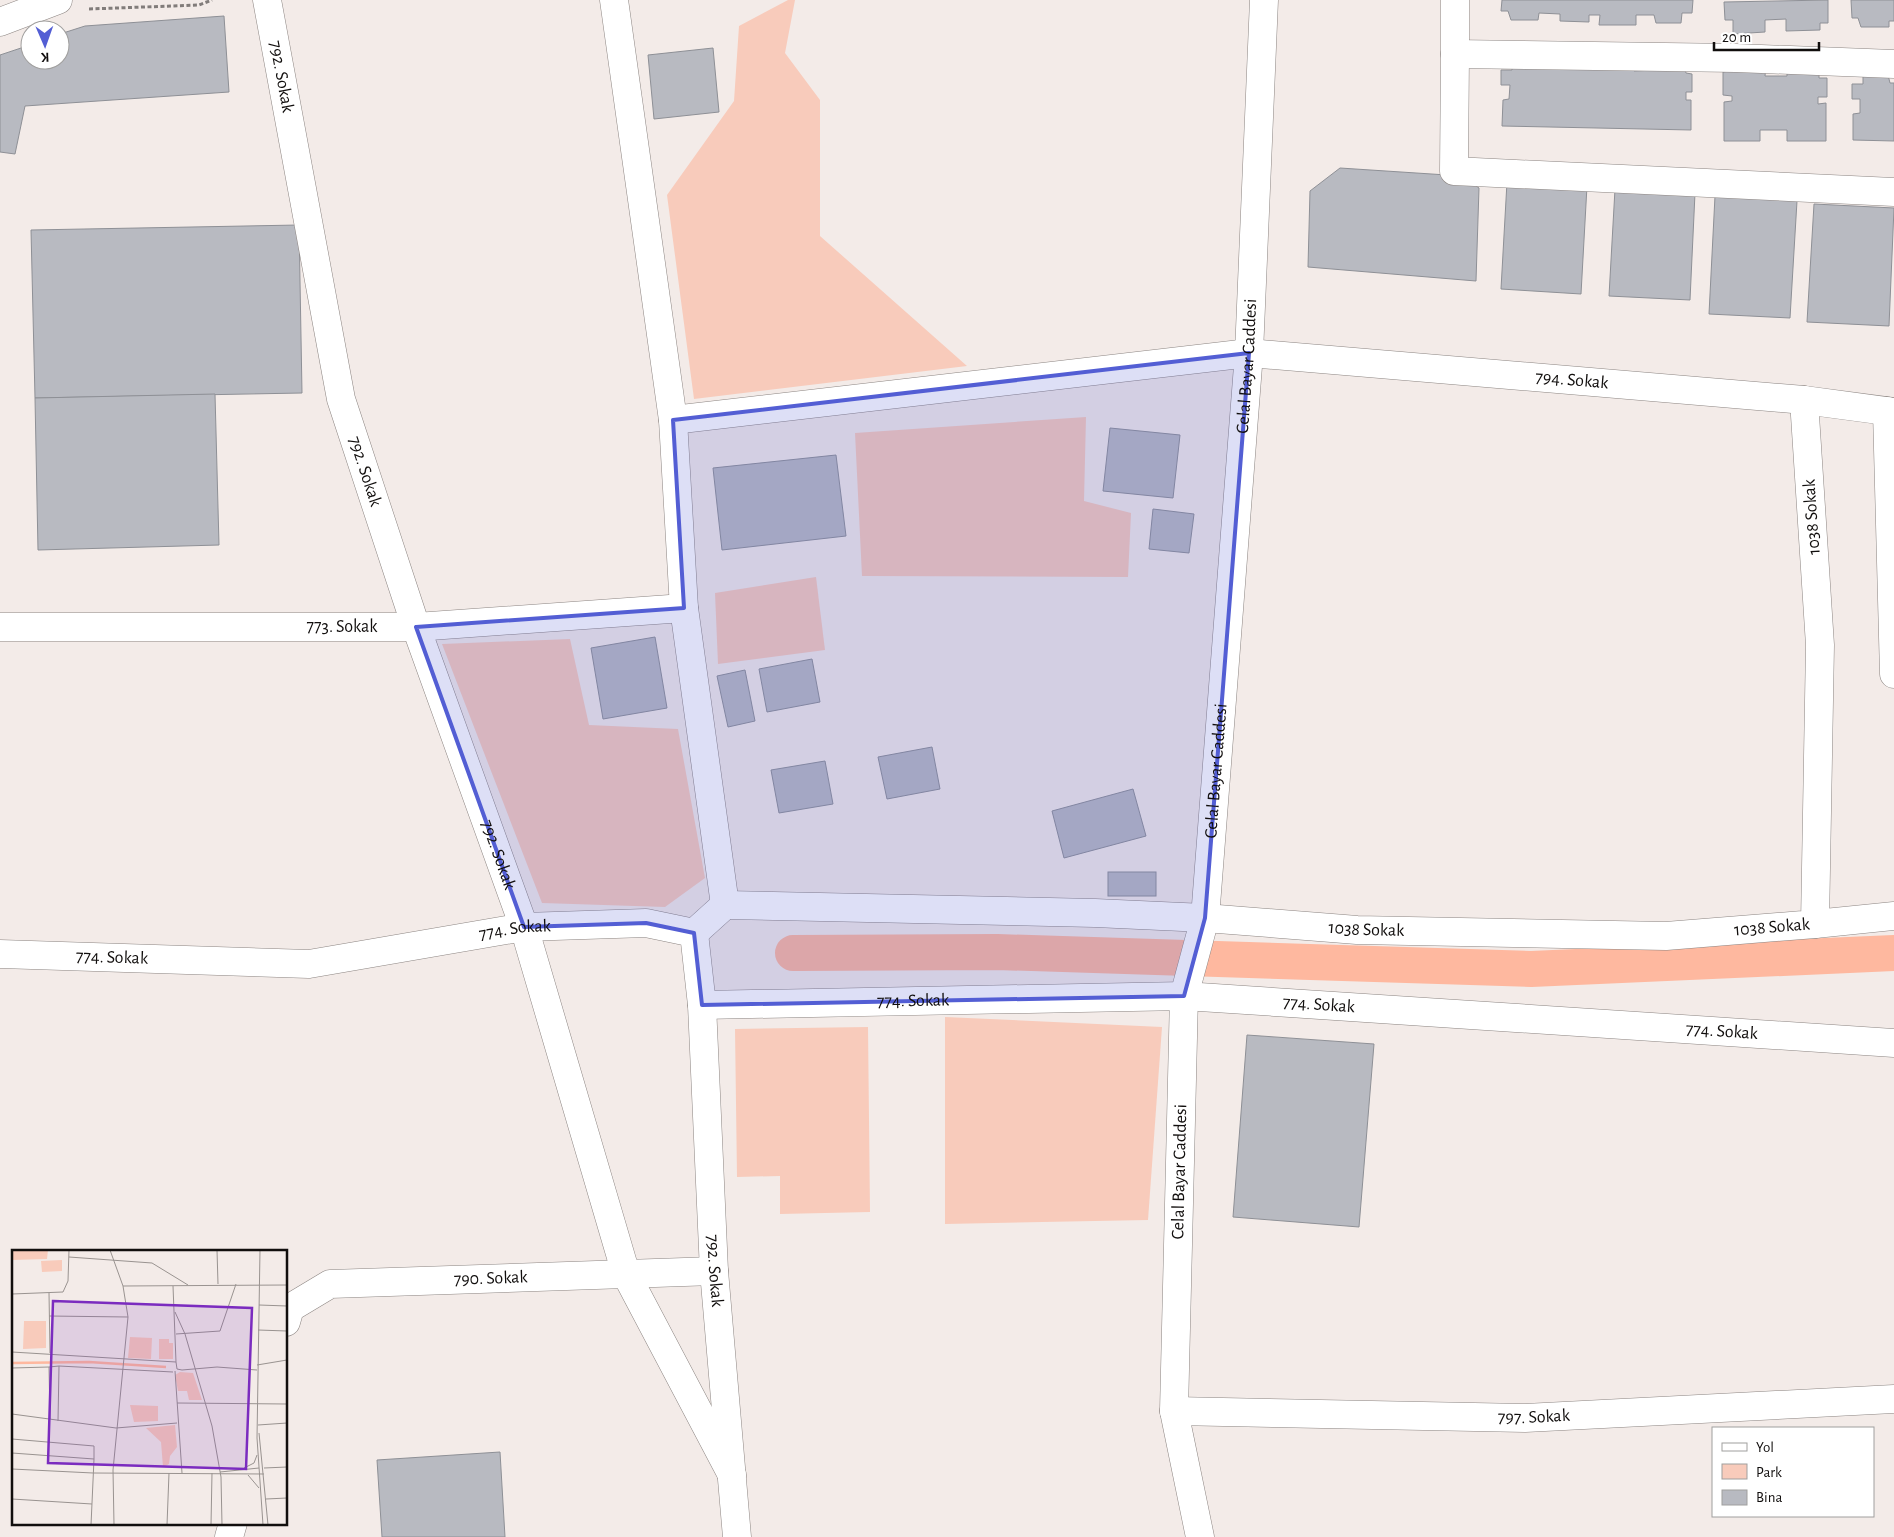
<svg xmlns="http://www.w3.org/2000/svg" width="1894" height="1537" font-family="'Alegreya Sans',sans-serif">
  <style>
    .green { fill: #f8cbbb }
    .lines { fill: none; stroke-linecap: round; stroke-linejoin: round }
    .canal { stroke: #feb89f; stroke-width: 36 }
    .building { fill: #b8bac1; stroke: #8e9096 }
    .street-casing { stroke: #8c8582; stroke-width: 29 }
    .secondary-casing { stroke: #8c8582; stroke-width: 29 }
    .path { stroke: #817c7a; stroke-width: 3; stroke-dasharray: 4 2.5; stroke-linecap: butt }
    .street { stroke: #fff; stroke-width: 28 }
    .secondary { stroke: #fff; stroke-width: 28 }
    .marked { fill: #535ed4; fill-opacity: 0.2; stroke: #535ed4; stroke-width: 4; stroke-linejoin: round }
    .labels { text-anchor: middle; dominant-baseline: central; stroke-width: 5; stroke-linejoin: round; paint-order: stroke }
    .street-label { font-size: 18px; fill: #110e0d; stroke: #fff }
    .inset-river { fill: none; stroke: #feb89f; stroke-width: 2.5 }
    .inset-road { fill: none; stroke: #999390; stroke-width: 1 }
    .view { fill: #7b2cbf; fill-opacity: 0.15; stroke: #7b2cbf; stroke-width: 2.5 }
    .inset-edge { fill: none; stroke: #110e0d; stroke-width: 2.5 }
  </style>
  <rect width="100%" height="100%" fill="#f3ebe8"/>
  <g class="green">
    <polygon points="788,0 795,0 785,53 820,100 820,236 967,366 694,399 667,195 734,101 739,26"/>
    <polygon points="1086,417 1084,501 1131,513 1128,577 862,576 855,433"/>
    <polygon points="816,577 825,650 718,664 715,593"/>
    <polygon points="570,639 589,725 678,729 705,878 665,907 542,903 442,644"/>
    <polygon points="945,1017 1162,1027 1148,1220 945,1224"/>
    <polygon points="868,1027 870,1212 780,1214 780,1176 737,1177 735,1029"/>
  </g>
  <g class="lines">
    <polyline class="canal" points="793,953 997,952 1531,969 1894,953"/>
  </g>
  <g class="building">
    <polygon points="1502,0 1693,0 1692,13 1682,13 1681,23 1656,23 1654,15 1636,15 1636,25 1599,25 1600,15 1589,15 1589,22 1560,21 1560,14 1539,13 1538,20 1511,20 1508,11 1501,11"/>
    <polygon points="1828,0 1828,23 1820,23 1820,30 1786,31 1786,19 1765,20 1765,32 1733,34 1733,20 1725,20 1724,2"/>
    <polygon points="1851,0 1894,0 1894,21 1889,21 1889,27 1861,27 1858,18 1852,18"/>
    <polygon points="224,16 229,92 25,106 15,154 0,152 0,55 30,45 30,60 60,60 60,34 85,26"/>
    <polygon points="713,48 719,112 654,119 648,55"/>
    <polygon points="1512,60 1634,63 1634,71 1655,70 1683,65 1686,73 1692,74 1692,92 1686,92 1686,100 1691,100 1691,130 1502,126 1503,100 1509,99 1510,85 1501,85 1501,70 1512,70"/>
    <polygon points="1787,64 1819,64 1819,78 1827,78 1827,97 1818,97 1818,104 1826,103 1826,141 1787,141 1787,130 1760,130 1760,141 1724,141 1724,102 1732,101 1732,96 1723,95 1723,72 1766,65 1765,76 1787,76"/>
    <polygon points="1863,74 1888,75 1890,83 1894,83 1894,141 1853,140 1853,114 1860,113 1860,99 1852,99 1852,84 1863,84"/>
    <polygon points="1340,168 1462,176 1479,188 1476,281 1308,267 1310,191"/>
    <polygon points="1507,182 1587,186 1581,294 1501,289"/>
    <polygon points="1615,189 1695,193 1690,300 1609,296"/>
    <polygon points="1715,196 1797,201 1790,318 1709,314"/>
    <polygon points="1814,204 1894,208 1889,326 1807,322"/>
    <polygon points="299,225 302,393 35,398 31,230"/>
    <polygon points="215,394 219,545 38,550 35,398"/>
    <polygon points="1110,428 1180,435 1173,498 1103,491"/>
    <polygon points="836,455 846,536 722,550 713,468"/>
    <polygon points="1153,509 1194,514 1189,553 1149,549"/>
    <polygon points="655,637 667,708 603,719 591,648"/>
    <polygon points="812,659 820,702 767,712 759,669"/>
    <polygon points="745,670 755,721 728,727 717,676"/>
    <polygon points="932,747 940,789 887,799 878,757"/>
    <polygon points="825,761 833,804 779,813 771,770"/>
    <polygon points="1133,789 1146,836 1064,858 1052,811"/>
    <rect x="1108" y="872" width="48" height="24"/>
    <polygon points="1247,1035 1374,1044 1359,1227 1233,1217"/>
    <polygon points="500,1452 505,1537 382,1537 377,1460"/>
  </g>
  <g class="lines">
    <defs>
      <g id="street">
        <path id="s1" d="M267,0L341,399L416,627L524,927L626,1274L732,1475"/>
        <polyline points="614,0 673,420 684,608 725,905 694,933"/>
        <polyline points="1455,54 1455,0"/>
        <polyline points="1894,64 1736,58 1455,54 1454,171 1894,192"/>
        <polyline points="1887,411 1894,674"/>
        <path id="s2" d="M673,420L1249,353L1804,400L1894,412"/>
        <path id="s3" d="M0,627H416L684,608"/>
        <path id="s4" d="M725,905L1095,913L1205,918L1357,930L1666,936L1815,924L1820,645L1804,400"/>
        <polyline points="1815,924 1894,916"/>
        <path id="s5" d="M0,954L309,964L524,927L646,923L694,933L702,1005L1184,996L1894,1043"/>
        <path id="s6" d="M702,1005L714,1271L737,1537"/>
        <path id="s7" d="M286,1322L290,1308L330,1284L714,1271"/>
        <path id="s8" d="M1174,1411L1525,1418L1894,1399"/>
        <polyline points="229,1537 233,1523"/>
      </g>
      <g id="secondary">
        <polyline points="0,22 58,0"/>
        <path id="s9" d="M1200,1537L1174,1411L1184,996L1205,918L1249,353L1264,0"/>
      </g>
    </defs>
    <use href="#street" class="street-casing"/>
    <use href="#secondary" class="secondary-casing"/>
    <polyline class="path" points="89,9 199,5 212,0"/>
    <use href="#street" class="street"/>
    <use href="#secondary" class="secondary"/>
  </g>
  <path class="marked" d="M1249,353L1205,918L1184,996L702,1005L694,933L646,923L524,927L416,627L684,608L673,420Z"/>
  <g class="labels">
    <g class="street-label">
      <text stroke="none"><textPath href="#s1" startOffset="78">792. Sokak</textPath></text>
      <text stroke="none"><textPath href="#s9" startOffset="1178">Celal Bayar Caddesi</textPath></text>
      <text stroke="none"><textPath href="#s2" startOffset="904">794. Sokak</textPath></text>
      <text stroke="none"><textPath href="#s1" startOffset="482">792. Sokak</textPath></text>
      <text transform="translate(1812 517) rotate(-94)">1038 Sokak</text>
      <text stroke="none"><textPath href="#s3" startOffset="342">773. Sokak</textPath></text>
      <text stroke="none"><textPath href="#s9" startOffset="772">Celal Bayar Caddesi</textPath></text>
      <text stroke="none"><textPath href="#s1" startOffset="888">792. Sokak</textPath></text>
      <text stroke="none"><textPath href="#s4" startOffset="1048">1038 Sokak</textPath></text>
      <text stroke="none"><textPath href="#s4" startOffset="642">1038 Sokak</textPath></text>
      <text stroke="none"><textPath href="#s5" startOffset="518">774. Sokak</textPath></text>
      <text stroke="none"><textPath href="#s5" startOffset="112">774. Sokak</textPath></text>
      <text stroke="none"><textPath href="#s5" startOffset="982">774. Sokak</textPath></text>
      <text stroke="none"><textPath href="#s5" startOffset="1388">774. Sokak</textPath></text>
      <text stroke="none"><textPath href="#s5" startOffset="1792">774. Sokak</textPath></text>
      <text stroke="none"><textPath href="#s9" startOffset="368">Celal Bayar Caddesi</textPath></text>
      <text stroke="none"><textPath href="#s6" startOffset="266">792. Sokak</textPath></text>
      <text stroke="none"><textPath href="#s7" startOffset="222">790. Sokak</textPath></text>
      <text stroke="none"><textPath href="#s8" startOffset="360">797. Sokak</textPath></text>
    </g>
  </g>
  <g transform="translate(12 1250)">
    <rect width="275" height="275" fill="#f3ebe8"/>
    <path d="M0,0H36L35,9L0,10ZM50,10V21L30,22L29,11ZM12,71H34V98L11,99ZM118,87L140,88L139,109L116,108ZM147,89H157V93H161V109H147ZM168,122L181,123L190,150H177L175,141H166L163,125ZM118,155L146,156V171L122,172ZM163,175L165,197L158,206L157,214L151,217L149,192L134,178Z" fill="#f8cbbb"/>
    <path class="inset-river" d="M0,113L77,112L154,117"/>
    <path class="inset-road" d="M98,0L111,36L116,67L101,220L102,275M205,0L206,34M248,0L245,188L251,275M57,7L140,13L176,35M111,36L275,35M161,36L164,112M37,43L38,103M0,44L51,42L56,31L57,0M247,55L275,56M163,62L173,84L200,176L209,227L210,275M37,66L116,67M246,80L275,81M164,84L208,81L224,34M0,102L164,112L165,119L170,120L205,117L245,120M245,115L275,110M0,118L37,117M163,121L170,223M165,153L275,154M0,164L104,178L165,173M38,169L37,117L47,116M46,171L47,116L161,122M246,175L275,173M247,183L256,275M0,189L82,196V209L0,203M232,218L242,213L245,205M252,218L275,217M0,219L81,223L252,224M208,222L247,218M236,225L247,238M0,249L80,254M254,249L275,248M79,275L82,209M155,275L157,223M199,275L200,223"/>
    <path class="view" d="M41,51L240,58L234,219L36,213Z"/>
    <rect width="275" height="275" class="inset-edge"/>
  </g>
  <rect x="1712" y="1427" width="162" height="90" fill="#ffffff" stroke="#a09f9e"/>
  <rect x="1722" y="1443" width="25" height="8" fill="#ffffff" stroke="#a09f9e"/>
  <text x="1756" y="1452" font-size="15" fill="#110e0d">Yol</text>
  <rect x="1722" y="1464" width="25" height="15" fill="#f8cbbb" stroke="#a09f9e"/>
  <text x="1756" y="1477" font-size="15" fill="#110e0d">Park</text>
  <rect x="1722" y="1490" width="25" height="15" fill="#b8bac1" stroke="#a09f9e"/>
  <text x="1756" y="1502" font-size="15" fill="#110e0d">Bina</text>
  <g transform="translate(45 45) rotate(178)"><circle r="24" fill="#ffffff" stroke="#a09f9e"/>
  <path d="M0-4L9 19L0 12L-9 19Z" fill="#535ed4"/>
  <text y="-8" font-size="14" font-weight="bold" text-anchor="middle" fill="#110e0d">K</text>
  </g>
  <path d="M1714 42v8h105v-8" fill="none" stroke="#110e0d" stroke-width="2.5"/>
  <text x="1722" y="42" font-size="15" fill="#110e0d" stroke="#ffffff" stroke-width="4" paint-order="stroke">20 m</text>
</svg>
